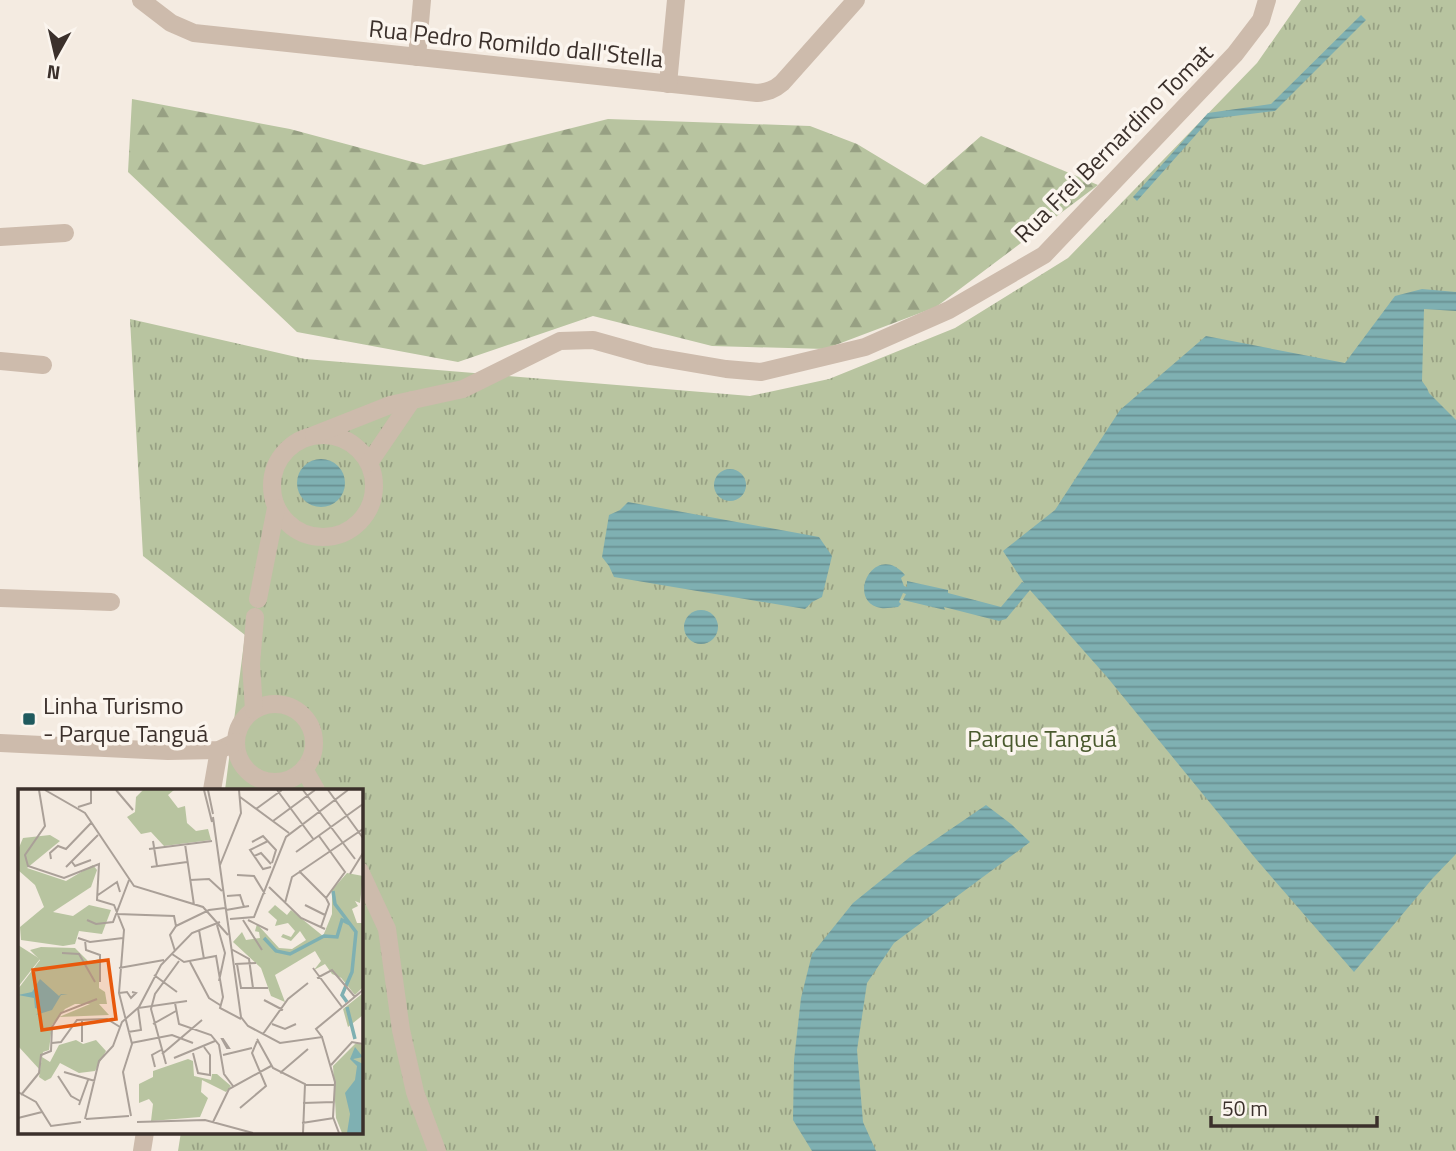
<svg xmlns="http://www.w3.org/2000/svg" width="1456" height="1151" font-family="'Titillium Web',sans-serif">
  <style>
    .forest { fill: url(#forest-firs) }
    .park { fill: url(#park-tufts) }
    .water { fill: url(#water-rules) }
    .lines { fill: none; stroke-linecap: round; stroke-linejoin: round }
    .minor { stroke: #cdbbac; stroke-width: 18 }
    .poi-dot { fill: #1f5a5e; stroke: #fbf5ee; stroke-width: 2.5 }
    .labels { text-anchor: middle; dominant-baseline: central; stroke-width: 7; stroke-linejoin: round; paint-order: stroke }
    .street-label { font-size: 24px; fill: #3b302b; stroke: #fbf5ee }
    .poi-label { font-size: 24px; fill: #3b302b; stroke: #fbf5ee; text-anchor: start }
    .park-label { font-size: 24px; fill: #4a5a2e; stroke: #fbf5ee }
    .inset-river { fill: none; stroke: #7fb0b2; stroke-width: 3.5 }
    .inset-road { fill: none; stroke: #aaa098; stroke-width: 2 }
    .view { fill: #e8590c; fill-opacity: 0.15; stroke: #e8590c; stroke-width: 3.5 }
    .inset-edge { fill: none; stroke: #3b302b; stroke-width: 3.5 }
  </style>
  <defs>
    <pattern id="forest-firs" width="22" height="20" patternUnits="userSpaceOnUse" patternTransform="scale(1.75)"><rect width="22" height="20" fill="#b8c4a0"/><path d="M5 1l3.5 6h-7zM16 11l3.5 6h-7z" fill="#97a083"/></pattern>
    <pattern id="park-tufts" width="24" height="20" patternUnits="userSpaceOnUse" patternTransform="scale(1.75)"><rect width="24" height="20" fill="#b8c4a0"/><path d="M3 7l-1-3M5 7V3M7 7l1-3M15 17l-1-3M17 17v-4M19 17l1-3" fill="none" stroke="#97a083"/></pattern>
    <pattern id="water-rules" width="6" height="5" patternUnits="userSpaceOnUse" patternTransform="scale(1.75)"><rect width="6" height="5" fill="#7fb0b2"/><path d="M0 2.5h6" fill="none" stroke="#699091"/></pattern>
  </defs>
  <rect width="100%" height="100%" fill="#f4ebe1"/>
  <polygon class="forest" points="132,99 290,129 424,165 608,119 810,126 857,144 925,185 981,136 1098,185 936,307 825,349 712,346 593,316 458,362 297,332 128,172"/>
  <polygon class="park" points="1301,0 1456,0 1456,1151 178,1151 181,1132 360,1132 360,790 225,790 245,635 143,556 130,319 305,359 750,396 829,379 955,328 1068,258 1257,63"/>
  <g class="water">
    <polygon points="1361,15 1366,20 1275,111 1210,119 1137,201 1133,197 1208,113 1271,104"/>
    <path d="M1422,289L1456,292V311L1424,309L1422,381L1427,388L1429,393L1456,420V854L1432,879L1354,972L1256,859L1107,677L1030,590L1006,619L999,621L944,607L945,610L903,600L906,594L903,593L899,602L901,604L898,607C893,607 886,609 881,608C844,601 875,540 905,575L901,578L904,586L907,587V581L948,590V593L1001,607L1022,582L1024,583L1003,551L1055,510L1120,410L1206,336L1345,363L1395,296Z"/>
    <circle cx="321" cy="483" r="24"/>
    <circle cx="730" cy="485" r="16"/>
    <polygon points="628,502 819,537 832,556 822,597 812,602 805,609 614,577 609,566 602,557 609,515 620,510"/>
    <circle cx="701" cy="627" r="17"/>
    <polygon points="986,805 1011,824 1030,842 894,943 867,983 857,1050 863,1122 876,1151 812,1151 793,1120 794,1060 801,998 812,954 853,903 910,857"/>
  </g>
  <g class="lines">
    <g class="minor">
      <path d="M141,0L171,23L194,33L757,93C767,92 774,90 782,83L856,0"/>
      <polyline points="417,57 422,0"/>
      <polyline points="668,84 676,0"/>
      <polyline points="0,237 65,233"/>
      <polyline points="0,361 43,365"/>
      <circle cx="323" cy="486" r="51"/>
      <polyline points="314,435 390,405 463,389 560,341 593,340 650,356 726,369 761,372 865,347 949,310 1044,255 1235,54 1261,20 1267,0"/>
      <polyline points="369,463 412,400"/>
      <polyline points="0,598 111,602"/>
      <polyline points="258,599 276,508"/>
      <circle cx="275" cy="743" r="39"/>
      <polyline points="254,710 251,664 255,617"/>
      <polyline points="0,743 168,751 219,750 236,742"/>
      <polyline points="304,769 316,790"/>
      <polyline points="212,790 219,750"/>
      <polyline points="360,871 387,929 401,1030 415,1092 437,1151"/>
      <polyline points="142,1151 145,1132"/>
    </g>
  </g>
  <rect class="poi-dot" x="22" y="712" width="14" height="14" rx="3.5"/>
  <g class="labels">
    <g class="street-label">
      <text transform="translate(516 43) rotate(6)">Rua Pedro Romildo dall'Stella</text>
      <text transform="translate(1113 143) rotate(-45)">Rua Frei Bernardino Tomat</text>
    </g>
    <g class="poi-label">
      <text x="43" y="705">Linha Turismo<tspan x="43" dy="28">- Parque Tanguá</tspan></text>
    </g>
    <g class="park-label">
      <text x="1042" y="738">Parque Tanguá</text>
    </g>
  </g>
  <g transform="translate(18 789)">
    <rect width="345" height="345" fill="#f4ebe1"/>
    <path d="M32,46L42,52L9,79L48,92L75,76L79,81L73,98L35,123L55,127L71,116L93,121L84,145L61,142L57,155L45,157L3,151L2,138L26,118L17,96L0,81V61L5,49ZM329,84L345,87L342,114L337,112L340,117L334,120L339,134H345V198L314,185L307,175L296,181L303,172L297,162L257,186L267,213L253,207L243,179L215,153L224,143L228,151L242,149L241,143L232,141L237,142L239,135L261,159L274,160L288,151L282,142L273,152L263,148L265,145L273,148L277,142L270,134L257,137L259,131L250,123L257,116L269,126L273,121L305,147L314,125V101ZM0,156L22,170L0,198ZM345,204V226L330,238L325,220ZM72,215H81L91,226L41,228ZM58,251L65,255L78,251L88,262L77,282L61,284L42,274L33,289L27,292L21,288L24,268L32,273L41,256Z" fill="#b8c4a0"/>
    <path d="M125,1H156L150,6L160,19L167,17L169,34L178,42L190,40L193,51L146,57L133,43L123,45L109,28L117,23L118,8ZM316,126L345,138V198L337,206L299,159ZM23,158L57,159L71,173L81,170V199L87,203L89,215H57L47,220L34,236L31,261L25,263L22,281L0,257V200L22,171L12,161ZM338,254L345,256V344H324L318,329L315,277ZM170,270L175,272L176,287L193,291L194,285H199L213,297L208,303L184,291L183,303L190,309L182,328L133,332L135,315L131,310L121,314V295L135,288V282Z" fill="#b8c4a0"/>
    <path d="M22,190L41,207L43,205L50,206H43L34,221L18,226L23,221L17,219L16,209L0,206L14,203ZM337,258L345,268L335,270L345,275V344H329L332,325L327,304L337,291L339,277L332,270Z" fill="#7fb0b2"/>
    <path class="inset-river" d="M315,102L317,115L338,143L334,183L324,206L329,213M246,149L258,162L272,165L306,147L319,148L324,131L332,135M329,218L337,250"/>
    <path class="inset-road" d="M21,1L27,37L7,66L10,77L46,89L81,75L79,111L96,116L106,141L101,204L114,255L105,283L113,327M27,1L67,24L116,97L185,118L210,146M98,1L115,21M186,1L194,33M190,1L195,25M259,1L296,51M285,1L337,70M310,1L345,49M222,8L271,44M60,18L73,14V1M238,20L264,1M195,28L223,228L230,237L262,254L304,248L317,293L315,328L321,344M255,32L297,1M301,47L327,83L308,109M135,52L139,77M250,52L232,61L245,80L253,78M234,53L245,47L258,61L254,74M167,55L176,116M131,60L194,52M278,63L345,15M236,67L243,64L253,75M33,70L32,64L40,57L48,60L73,34M54,73L57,77L73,71M202,76L223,24L221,1M48,78L80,46M133,78L169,73M281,82L308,109M332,85L345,64M219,86L236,87L247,105M172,91L191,90L204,102M251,98L283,129L307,140M80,106L99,93L102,103M209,107L222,106L226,118M267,114L274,88L345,40M287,116L307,126M208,121L231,117M99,125L156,127L158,137L152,146L157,162M212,130L236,128L268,48L330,1M69,131L78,135L95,133L111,91M225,131L244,161M230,131L250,141M199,136L207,164L201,192M158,137L191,121L207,119M303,138L311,115L308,109M181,141L186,170M60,149L72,153L105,149M67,151L68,161L82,166V193M213,160L231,170L235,199M44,164L61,165L77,193M154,165L166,173L198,167L205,208L202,219L223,230M172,173L191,209L202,216M217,175L238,174M219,175L223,199M101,179L146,171M295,179L324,218M136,186L159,203M299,189L314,181L337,208M222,199H250M101,204L109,203L113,209L118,204L114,203M246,211L265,221M157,214L161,235L193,246L201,256L206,285L215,297M64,231V253M135,235L158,222M254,235L267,240L278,235M110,243L123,241L120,219L169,212M245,245L270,210L290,194M304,248L298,240L345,201M204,250H205L211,259H209ZM239,250L255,279L287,295L285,344M34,254L43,253L59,231L89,230L102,238M113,254L154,246L175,254M175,264L180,284L192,286V266L186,258M144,265L184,231L150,260M205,266L234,259M156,269L197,252M148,275L133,220L137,205L161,172M313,276L334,253L345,255M137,278L134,266L143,261M46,283L77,292M262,284L290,260M40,287L53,307L62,312M287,296H317M0,303L18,313L33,337L63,333M3,306L21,284L23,266L33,262L34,238L43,224L79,210M285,314L316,313M61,316L70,291M222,319L248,297L234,264L240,250M0,329L24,323M67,330L81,272L95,257L104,233L121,218L143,176L174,144L202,133M68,330L111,327M119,333L187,331L235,344M195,333L211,300L253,277M284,334L316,329"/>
    <path class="view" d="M90,171L98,230L24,241L15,181Z"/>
    <rect width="345" height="345" class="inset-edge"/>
  </g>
  <g transform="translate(56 56) rotate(188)" stroke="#fbf5ee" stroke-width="5" paint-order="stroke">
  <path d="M0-5L12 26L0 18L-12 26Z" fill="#3b302b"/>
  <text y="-10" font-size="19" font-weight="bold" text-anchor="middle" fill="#3b302b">N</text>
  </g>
  <path d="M1211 1116v10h166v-10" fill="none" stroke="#3b302b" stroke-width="3.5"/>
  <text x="1222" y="1116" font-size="21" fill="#3b302b" stroke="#fbf5ee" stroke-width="5" paint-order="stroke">50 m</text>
</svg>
